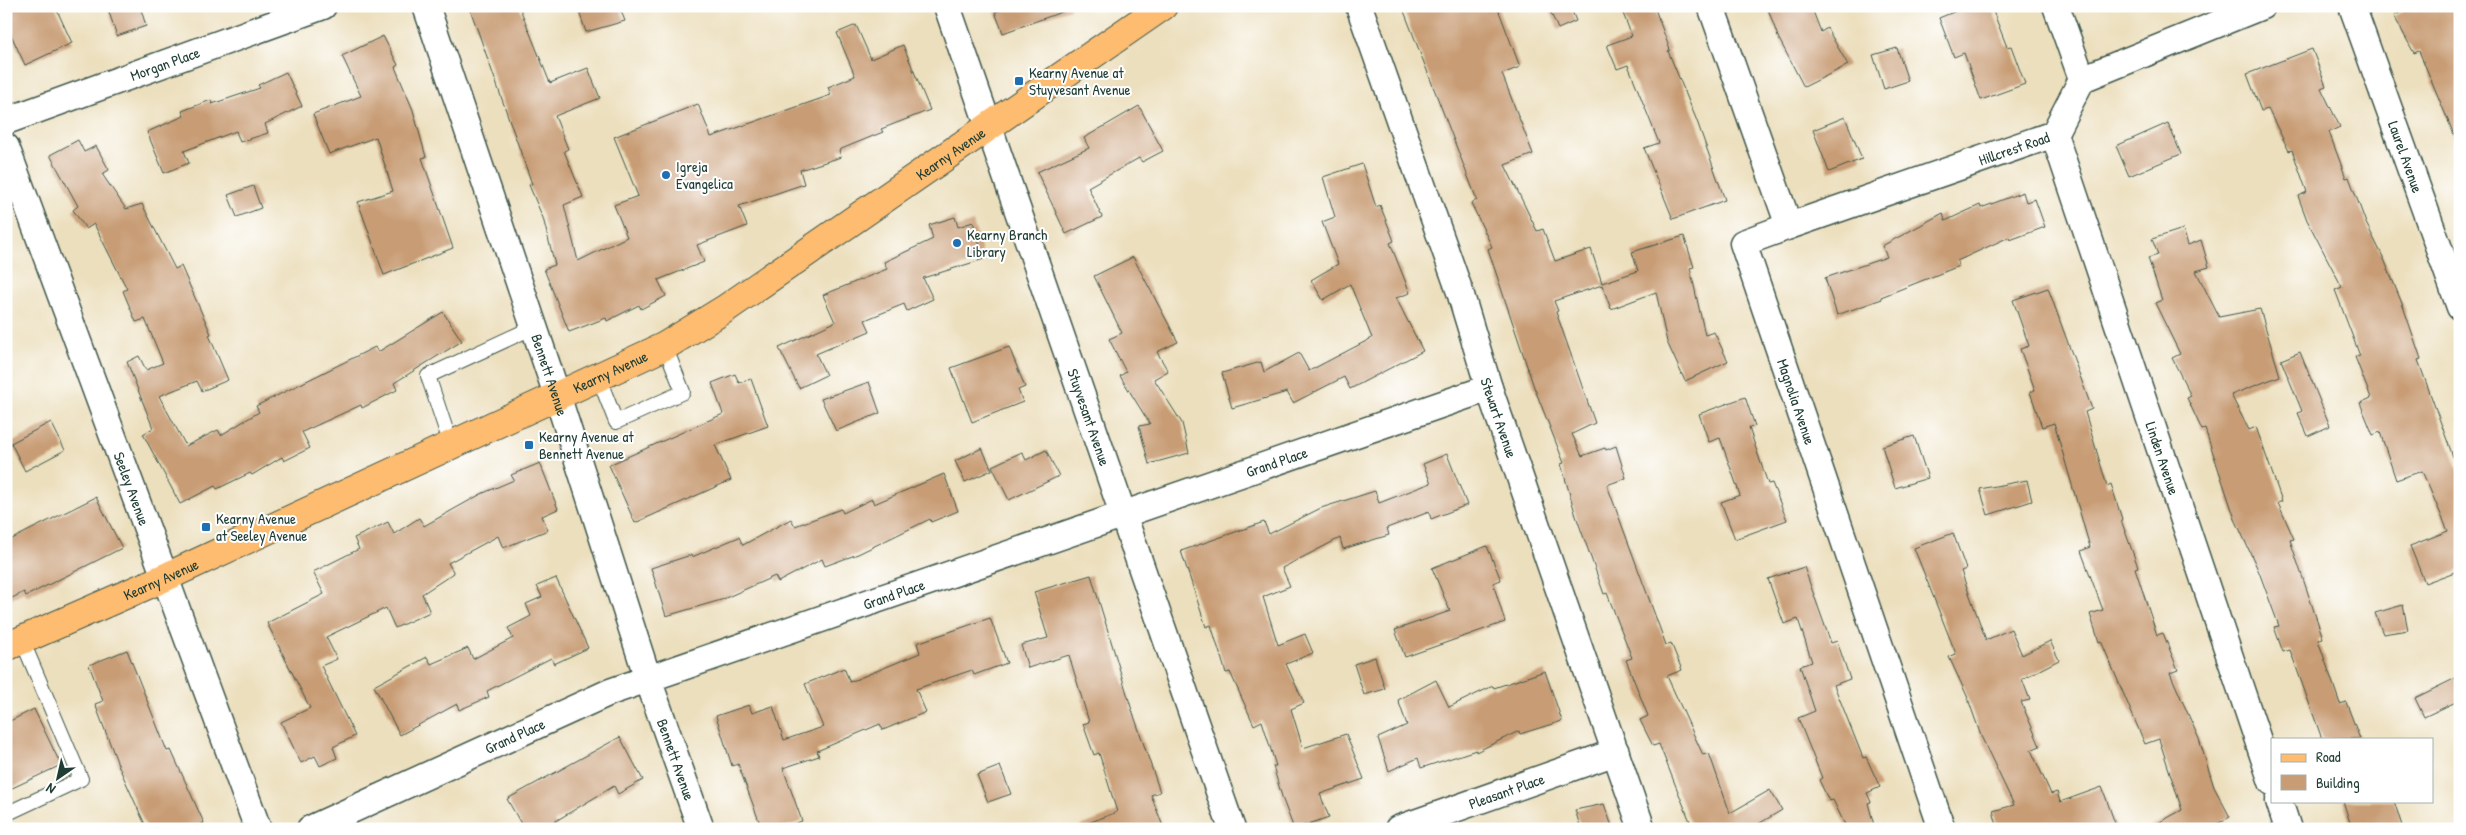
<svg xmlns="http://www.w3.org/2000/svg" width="2466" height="835" font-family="'Patrick Hand',sans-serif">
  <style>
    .building { fill: #c89c74 }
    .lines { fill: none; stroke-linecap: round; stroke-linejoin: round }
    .lane-casing { stroke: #3e5549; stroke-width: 16 }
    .street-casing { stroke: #3e5549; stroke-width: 29 }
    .primary-casing { stroke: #3e5549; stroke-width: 30 }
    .lane { stroke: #fff; stroke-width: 14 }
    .street { stroke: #fff; stroke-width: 26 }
    .primary { stroke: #fdbc70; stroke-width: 28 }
    .poi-dot { fill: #1f6fb2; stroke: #fff; stroke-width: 2 }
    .labels { text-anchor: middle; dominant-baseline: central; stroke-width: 4; stroke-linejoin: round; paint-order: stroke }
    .street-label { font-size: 15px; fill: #1f3d34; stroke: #fff }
    .poi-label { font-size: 15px; fill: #1f3d34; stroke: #fff; text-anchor: start }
  </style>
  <rect width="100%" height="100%" fill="#fff"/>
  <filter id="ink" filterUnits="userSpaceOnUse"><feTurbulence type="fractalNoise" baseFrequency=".02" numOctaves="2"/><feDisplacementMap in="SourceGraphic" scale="10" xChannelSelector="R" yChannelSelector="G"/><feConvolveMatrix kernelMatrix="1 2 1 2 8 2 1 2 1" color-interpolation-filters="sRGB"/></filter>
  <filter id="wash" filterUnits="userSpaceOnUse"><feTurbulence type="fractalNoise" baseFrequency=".0096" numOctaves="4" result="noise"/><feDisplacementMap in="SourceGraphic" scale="20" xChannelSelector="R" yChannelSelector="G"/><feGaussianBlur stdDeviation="1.12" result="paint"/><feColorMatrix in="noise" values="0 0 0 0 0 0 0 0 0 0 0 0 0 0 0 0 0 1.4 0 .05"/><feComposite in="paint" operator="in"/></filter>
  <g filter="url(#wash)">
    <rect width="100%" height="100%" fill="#ecdfbd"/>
    <g id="blocks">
      <g class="building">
        <polygon points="16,6 55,6 72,43 25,65 6,24 6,11"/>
        <polygon points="107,6 140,6 146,26 117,36"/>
        <polygon points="469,6 519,6 550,83 588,68 600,98 555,116 568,149 564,151 583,197 564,205 578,261 627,237 614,205 638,196 614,137 698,104 711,137 831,95 828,87 855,76 837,33 856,25 871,59 903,45 930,110 881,129 883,132 839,150 841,157 800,170 804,184 739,206 747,226 697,245 704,262 658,280 666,296 641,309 639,305 607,321 606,318 569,332 544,269 555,265 543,218 529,185 532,184"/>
        <polygon points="577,6 619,6 625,21 586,32"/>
        <polygon points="1011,6 1070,6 1070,9 1003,33 995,12"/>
        <polygon points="1402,6 1497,6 1520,67 1502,74 1533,154 1505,165 1537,231 1543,229 1555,261 1591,249 1602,283 1638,271 1632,252 1684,236 1694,267 1690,268 1705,335 1714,332 1728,361 1685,381 1667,342 1656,292 1611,309 1602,285 1554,301 1558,311 1556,312 1595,423 1572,434 1582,456 1605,448 1606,450 1616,446 1626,478 1607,485 1666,645 1671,643 1682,670 1667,676 1703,755 1709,753 1730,813 1770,790 1782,810 1750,829 1693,829 1659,744 1653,746 1640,720 1648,716 1626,660 1632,658 1607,593 1604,594 1576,516 1561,464 1564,463 1534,387 1488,249 1492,247 1471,203 1477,200"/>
        <polygon points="1548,6 1570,6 1576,21 1558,29"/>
        <polygon points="1620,6 1654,6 1670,50 1668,51 1697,121 1725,200 1673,219 1644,148 1659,143 1628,65 1617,69 1607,45 1632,36"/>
        <polygon points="1767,6 1811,6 1821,32 1827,28 1848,65 1804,87 1778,37"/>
        <polygon points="1968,6 1991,6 2007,47 2011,46 2025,84 1981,100 1964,53 1954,57 1939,18"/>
        <polygon points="2411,6 2460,6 2460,149 2419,51 2414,53 2394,16"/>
        <polygon points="383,36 398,65 395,67 413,110 426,157 422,158 453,248 384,275 358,202 393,191 376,137 329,154 313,114 361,96 342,56"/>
        <polygon points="1897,48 1908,81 1884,89 1873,55"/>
        <polygon points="2312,49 2326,86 2321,88 2340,127 2329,132 2346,178 2349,177 2366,223 2384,259 2403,306 2421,359 2418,360 2460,476 2460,570 2425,583 2410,546 2448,531 2422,471 2396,480 2380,432 2373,435 2360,403 2371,398 2355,357 2360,356 2335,290 2342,287 2307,220 2298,196 2307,192 2292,150 2289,151 2268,109 2261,111 2247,74"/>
        <polygon points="286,72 302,106 265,124 268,133 240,142 236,131 184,151 189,163 164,173 147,132 184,116 182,111 211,100 212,104 260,88 258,85"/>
        <polygon points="1139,106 1163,151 1142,162 1139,158 1088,187 1102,217 1066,234 1037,172 1089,148 1084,138"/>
        <polygon points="1845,117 1862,159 1829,172 1813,130"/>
        <polygon points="2168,123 2181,154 2129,176 2116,146"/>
        <polygon points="78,140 84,152 96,146 109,170 102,174 126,209 142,204 175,269 181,266 211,334 209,335 228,380 202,391 197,381 159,396 186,446 218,430 221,435 259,412 256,406 375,347 378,352 443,312 462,341 394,383 397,390 362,408 361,405 302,432 310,448 284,461 282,457 252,475 250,473 217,489 215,486 180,504 143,434 153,428 127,362 139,356 146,370 163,363 145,319 136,322 123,291 127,289 94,224 86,229 73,210 78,206 50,155"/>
        <polygon points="1362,164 1376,207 1380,205 1394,241 1390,243 1410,293 1396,298 1423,351 1350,389 1344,377 1293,403 1287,392 1232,408 1222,373 1261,362 1264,372 1299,353 1309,371 1372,338 1350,284 1323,300 1311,280 1338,264 1322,222 1335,217 1323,177"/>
        <polygon points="253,186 261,208 237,217 228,195"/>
        <polygon points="2023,192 2026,202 2035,199 2045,227 2010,240 2009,237 1957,261 1959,266 1881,297 1882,299 1837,315 1825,278 1887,257 1882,246 1943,213 1945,221 1980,205 1981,208"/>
        <polygon points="955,217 958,227 973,222 984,259 923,278 933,299 907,311 904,304 865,320 870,331 816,354 826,375 799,388 779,348 835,322 823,295 887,269 884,262 933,239 929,225"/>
        <polygon points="2183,229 2188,245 2201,240 2209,267 2196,271 2219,317 2260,309 2280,376 2231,395 2249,430 2256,427 2282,501 2278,503 2294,539 2290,540 2323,638 2318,640 2340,704 2346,702 2360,739 2322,739 2290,650 2283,652 2274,627 2279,626 2259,572 2235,519 2205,429 2202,430 2187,398 2191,396 2172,358 2180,354 2155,303 2162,300 2148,258 2158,255 2152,239"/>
        <polygon points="1133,257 1178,342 1157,352 1168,371 1154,379 1182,423 1189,453 1149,464 1139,426 1150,424 1120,376 1126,372 1109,339 1122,333 1094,276"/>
        <polygon points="2048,288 2092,409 2085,412 2107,486 2111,484 2122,519 2121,520 2138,567 2135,568 2157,635 2163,633 2178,670 2170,673 2199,739 2214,787 2230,817 2208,829 2147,829 2182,810 2159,739 2145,744 2101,641 2099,642 2090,614 2103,610 2081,551 2090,547 2054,423 2042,427 2030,392 2035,390 2020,349 2029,346 2013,300"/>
        <polygon points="1009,347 1025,387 1018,390 1023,402 972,422 951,368"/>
        <polygon points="2300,352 2330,426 2308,436 2298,413 2302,411 2281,360"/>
        <polygon points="735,374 739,383 751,379 768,426 715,445 731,480 635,523 609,465 723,414 712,383"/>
        <polygon points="869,382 880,413 836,431 821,399"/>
        <polygon points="1745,397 1755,426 1749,428 1768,484 1772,483 1787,520 1735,539 1721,502 1740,495 1720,438 1709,442 1699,414"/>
        <polygon points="51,422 65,450 25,471 11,443"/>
        <polygon points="1914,436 1928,478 1895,488 1882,446"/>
        <polygon points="982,448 992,470 965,482 955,461"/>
        <polygon points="1046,450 1059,476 1009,500 992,466 1022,452 1026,460"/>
        <polygon points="1447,454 1467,505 1431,519 1429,512 1387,528 1389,535 1343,549 1340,538 1282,568 1290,586 1263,597 1278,645 1305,634 1313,653 1286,664 1304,703 1291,709 1303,748 1346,734 1364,779 1320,794 1329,817 1294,829 1283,800 1273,766 1276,766 1262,721 1254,725 1230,672 1226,673 1211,625 1206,627 1181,551 1264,522 1269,534 1321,508 1375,491 1379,503 1431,483 1423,464"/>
        <polygon points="540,463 558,509 542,516 548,530 503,548 498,536 448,563 454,573 422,594 430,612 395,628 386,608 326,637 337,659 321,666 355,736 333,747 337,758 320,766 315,756 301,763 281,722 310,708 267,623 324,594 313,572 359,549 354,538 388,522 394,534 419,518 424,526 481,494 514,480 511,475"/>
        <polygon points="944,474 958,511 931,522 930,519 858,554 825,566 822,559 778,582 775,576 721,600 666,616 651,568 691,555 692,557 739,537 743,545 791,519 795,526 841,509 843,513 872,499 874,504"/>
        <polygon points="2027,480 2032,501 1988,515 1980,489"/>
        <polygon points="96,497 122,548 26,596 24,592 6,601 6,542"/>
        <polygon points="1953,533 1966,569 1961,571 1986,640 2011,629 2022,655 2050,641 2059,660 2022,679 2030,700 2021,702 2040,746 2031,750 2051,794 2057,792 2060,802 2102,787 2117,829 1998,829 1993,811 2014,805 1981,736 1967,696 1949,657 1956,654 1914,548"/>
        <polygon points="1487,546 1501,580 1493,583 1505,622 1405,657 1395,630 1450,611 1432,568"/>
        <polygon points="1804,567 1831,643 1837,641 1850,679 1834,685 1863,758 1866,757 1880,787 1867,793 1871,802 1868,803 1875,829 1847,829 1833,800 1829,801 1819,780 1822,778 1798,718 1815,711 1800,666 1812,662 1798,619 1784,624 1768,579"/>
        <polygon points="1091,575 1131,707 1160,792 1151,795 1164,829 1078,829 1078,827 1117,812 1099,753 1094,755 1083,724 1089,722 1069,655 1028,668 1021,645 1048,638 1034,592"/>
        <polygon points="556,578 588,648 554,664 551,658 487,691 489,697 459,710 457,704 400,735 374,686 427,657 431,664 468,648 473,659 513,638 508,628 531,616 526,604 542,597 537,586"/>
        <polygon points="2403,605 2408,630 2383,634 2375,613"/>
        <polygon points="990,618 1007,663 974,675 972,670 916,689 926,712 883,730 880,724 817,751 819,756 783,768 802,821 780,829 762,829 738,764 732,766 716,716 749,705 752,713 773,706 784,740 823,727 805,684 844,668 850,682 920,653 917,643"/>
        <polygon points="127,650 167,751 171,750 204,823 191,829 147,829 119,767 95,704 103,701 89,665"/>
        <polygon points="1375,657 1385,689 1364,695 1354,664"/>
        <polygon points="1545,671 1562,721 1520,734 1519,731 1476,752 1476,750 1421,768 1418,758 1389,771 1378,738 1407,725 1398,700 1436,680 1449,707 1493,686 1494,688"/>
        <polygon points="2460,676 2460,700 2424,717 2415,698"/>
        <polygon points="34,709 61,765 6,791 6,723"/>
        <polygon points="620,737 643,780 618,794 614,786 554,822 557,829 524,829 507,799"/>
        <polygon points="1000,766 1011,794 988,802 977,775"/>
        <polygon points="2343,801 2394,801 2403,829 2352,829"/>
        <polygon points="1604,804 1613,829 1581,829 1575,810"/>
      </g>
    </g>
  </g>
  <g filter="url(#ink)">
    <use href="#blocks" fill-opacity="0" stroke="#3e5549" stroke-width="1"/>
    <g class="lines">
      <defs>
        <g id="lane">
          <polyline points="598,376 616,422 683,392 665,346"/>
          <polyline points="451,445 428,376 534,327"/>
          <polyline points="6,814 81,779 22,640"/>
        </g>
        <g id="street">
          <path id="s1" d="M426,6L557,395L648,679L701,829"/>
          <path id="s2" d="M947,6L1232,829"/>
          <path id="s3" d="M1359,6L1460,292L1489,388L1642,829"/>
          <path id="s4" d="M1711,6L1789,226L1743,243L1942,829"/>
          <polyline points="2056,6 2082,79"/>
          <path id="s5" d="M2352,6L2460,307"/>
          <path id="s6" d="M6,121L323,6"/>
          <path id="s7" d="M2054,134L2272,782"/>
          <path id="s8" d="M6,147L258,829"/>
          <path id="s9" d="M1789,226L2054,134L2082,79L2262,6"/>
          <polyline points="2279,801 2288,829"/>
          <path id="s10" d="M310,829L610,692L1489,388"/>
          <path id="s11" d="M1398,829L1616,752"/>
        </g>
        <g id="primary">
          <path id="s12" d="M6,647L166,577L665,346L725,309L1163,6"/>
        </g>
      </defs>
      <use href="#lane" class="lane-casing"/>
      <use href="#street" class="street-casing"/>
      <use href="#primary" class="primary-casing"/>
      <use href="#lane" class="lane"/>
      <use href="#street" class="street"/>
      <use href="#primary" class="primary"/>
    </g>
  </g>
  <g class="poi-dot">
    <rect x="1014" y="76" width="10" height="10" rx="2.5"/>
    <circle cx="666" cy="175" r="5"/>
    <circle cx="957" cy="243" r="5"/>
    <rect x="524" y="440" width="10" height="10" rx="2.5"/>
    <rect x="201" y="522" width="10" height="10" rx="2.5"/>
  </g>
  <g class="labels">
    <g class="street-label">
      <text stroke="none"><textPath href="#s6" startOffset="169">Morgan Place</textPath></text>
      <text stroke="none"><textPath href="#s9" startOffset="238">Hillcrest Road</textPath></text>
      <text stroke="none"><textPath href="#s12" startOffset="1069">Kearny Avenue</textPath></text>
      <text stroke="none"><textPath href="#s5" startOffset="160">Laurel Avenue</textPath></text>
      <text stroke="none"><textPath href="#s12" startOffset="664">Kearny Avenue</textPath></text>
      <text stroke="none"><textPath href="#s1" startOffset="389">Bennett Avenue</textPath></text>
      <text stroke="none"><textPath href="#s4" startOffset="450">Magnolia Avenue</textPath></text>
      <text stroke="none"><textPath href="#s2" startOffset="435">Stuyvesant Avenue</textPath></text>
      <text stroke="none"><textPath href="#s3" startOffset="435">Stewart Avenue</textPath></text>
      <text stroke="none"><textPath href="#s7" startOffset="342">Linden Avenue</textPath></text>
      <text stroke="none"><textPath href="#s10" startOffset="1035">Grand Place</textPath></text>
      <text stroke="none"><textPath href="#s8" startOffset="364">Seeley Avenue</textPath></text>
      <text stroke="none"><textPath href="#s12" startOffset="169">Kearny Avenue</textPath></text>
      <text stroke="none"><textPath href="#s10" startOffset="630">Grand Place</textPath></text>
      <text stroke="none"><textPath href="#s10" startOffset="225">Grand Place</textPath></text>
      <text stroke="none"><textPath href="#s1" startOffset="794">Bennett Avenue</textPath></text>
      <text stroke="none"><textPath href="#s11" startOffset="115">Pleasant Place</textPath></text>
    </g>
    <g class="poi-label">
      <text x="1029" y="72">Kearny Avenue at<tspan x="1029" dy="17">Stuyvesant Avenue</tspan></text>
      <text x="676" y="166">Igreja<tspan x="676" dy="17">Evangelica</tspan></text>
      <text x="967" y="234">Kearny Branch<tspan x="967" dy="17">Library</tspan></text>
      <text x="539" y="436">Kearny Avenue at<tspan x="539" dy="17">Bennett Avenue</tspan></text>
      <text x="216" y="518">Kearny Avenue<tspan x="216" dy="17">at Seeley Avenue</tspan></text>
    </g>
  </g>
  <rect width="2466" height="835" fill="none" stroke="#fff" stroke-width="25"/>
  <rect x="2271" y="738" width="162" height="65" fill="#ffffff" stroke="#a5b1ae"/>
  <rect x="2281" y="754" width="25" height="8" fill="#fdbc70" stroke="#a5b1ae"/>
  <text x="2316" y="762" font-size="15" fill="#1f3d34">Road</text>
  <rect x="2281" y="775" width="25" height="15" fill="#c89c74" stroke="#a5b1ae"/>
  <text x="2316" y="788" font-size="15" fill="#1f3d34">Building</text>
  <g transform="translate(58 778) rotate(214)" stroke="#ffffff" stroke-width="4" paint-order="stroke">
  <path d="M0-4L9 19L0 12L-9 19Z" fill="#1f3d34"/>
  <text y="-8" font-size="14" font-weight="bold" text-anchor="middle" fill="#1f3d34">N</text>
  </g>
</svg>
